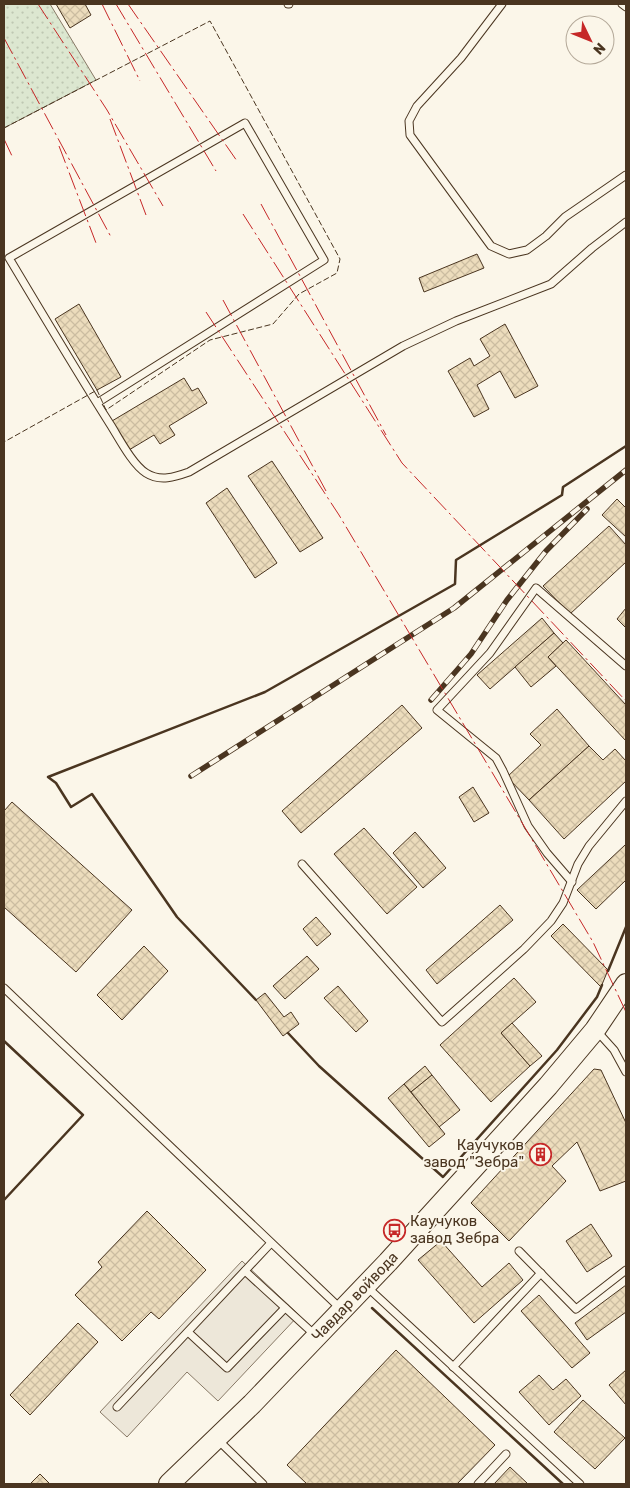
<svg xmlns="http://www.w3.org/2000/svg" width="630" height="1488" font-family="Rubik,sans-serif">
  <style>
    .grass { fill: url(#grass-dots); stroke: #887966 }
    .parking { fill: #ede7d9; stroke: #887966 }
    .building { fill: url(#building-cross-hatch); stroke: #4a3520 }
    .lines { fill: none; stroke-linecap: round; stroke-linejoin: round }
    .lane-casing { stroke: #4a3520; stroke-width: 9 }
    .secondary-casing { stroke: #4a3520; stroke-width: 22 }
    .lane { stroke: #fbf6e9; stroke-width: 7 }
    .secondary { stroke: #fbf6e9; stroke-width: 20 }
    .rail-casing { stroke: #4a3520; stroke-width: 5.5 }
    .rail { stroke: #fbf6e9; stroke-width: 4; stroke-dasharray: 11; stroke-linecap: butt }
    .fence { stroke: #4a3520; stroke-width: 1; stroke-dasharray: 6 2.5; stroke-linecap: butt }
    .wall { stroke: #4a3520; stroke-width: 2.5 }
    .power { stroke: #c62828; stroke-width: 1; stroke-dasharray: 18 4 2.5 4; stroke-linecap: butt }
    .labels { text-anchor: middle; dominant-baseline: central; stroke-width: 4; stroke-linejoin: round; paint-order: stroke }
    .poi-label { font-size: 15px; fill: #4a3520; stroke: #fbf6e9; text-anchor: end }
    .street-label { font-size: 15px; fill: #4a3520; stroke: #fbf6e9 }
  </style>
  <defs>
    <pattern id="grass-dots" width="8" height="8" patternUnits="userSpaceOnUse" patternTransform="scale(1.25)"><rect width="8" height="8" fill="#dce7d0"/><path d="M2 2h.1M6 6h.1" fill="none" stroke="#bec7b2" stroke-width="1.8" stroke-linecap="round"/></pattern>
    <pattern id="building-cross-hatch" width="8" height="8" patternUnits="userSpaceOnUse" patternTransform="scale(1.25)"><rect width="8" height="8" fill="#ecdcbc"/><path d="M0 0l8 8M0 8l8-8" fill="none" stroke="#ccbda1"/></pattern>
  </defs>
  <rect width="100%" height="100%" fill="#fbf6e9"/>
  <polygon class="grass" points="4,4 50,4 96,80 4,128"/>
  <polygon class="parking" points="242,1261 299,1315 218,1401 187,1372 127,1437 100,1412"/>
  <g class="building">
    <polygon points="56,4 85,4 91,15 70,28"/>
    <polygon points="477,254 484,268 424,292 419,278"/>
    <polygon points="79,304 121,377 97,390 55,319"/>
    <polygon points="505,324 538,386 515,398 500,371 477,385 489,409 474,417 448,371 470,358 474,366 490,356 480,339"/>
    <polygon points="184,378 192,391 198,388 207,403 169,426 175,435 160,444 154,435 129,450 112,421"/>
    <polygon points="272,461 323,538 300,552 248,476"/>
    <polygon points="227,488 277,563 255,578 206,503"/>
    <polygon points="617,499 626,508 626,537 602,515"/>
    <polygon points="609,526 626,545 626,562 570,614 543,586"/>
    <polygon points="626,608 626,628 617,619"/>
    <polygon points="542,618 554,633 490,689 477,675"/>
    <polygon points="554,633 563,643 548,657 556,666 531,687 515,667"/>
    <polygon points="566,640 626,705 626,741 548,657"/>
    <polygon points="402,705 422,728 301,833 282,811"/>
    <polygon points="557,709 589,746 529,800 507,777 541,745 530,734"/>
    <polygon points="589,746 603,760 615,749 626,761 626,781 564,839 529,800"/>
    <polygon points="473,787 489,813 474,822 459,797"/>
    <polygon points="12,802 132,910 76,972 4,907 4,811"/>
    <polygon points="364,828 417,887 387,914 334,854"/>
    <polygon points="415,832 446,868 423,888 393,853"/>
    <polygon points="625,845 626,847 626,880 596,909 577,890"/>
    <polygon points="500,905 513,920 437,984 426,970"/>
    <polygon points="316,917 331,934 317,946 303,929"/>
    <polygon points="563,924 608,970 601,987 551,936"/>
    <polygon points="144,946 168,971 122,1020 97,995"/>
    <polygon points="307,956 319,969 285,999 273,986"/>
    <polygon points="514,978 536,1002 501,1033 530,1066 491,1102 440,1045"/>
    <polygon points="338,986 368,1021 356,1032 324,998"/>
    <polygon points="265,993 284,1017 291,1012 299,1024 283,1036 256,1000"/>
    <polygon points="512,1023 542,1056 530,1066 501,1033"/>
    <polygon points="425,1066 432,1075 411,1092 404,1084"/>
    <polygon points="594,1069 601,1070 626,1123 626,1181 600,1191 577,1142 552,1166 566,1181 509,1241 471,1203"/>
    <polygon points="432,1075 460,1110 439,1127 411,1092"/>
    <polygon points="404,1084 445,1134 429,1147 388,1098"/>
    <polygon points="147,1211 206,1270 159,1319 151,1312 122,1341 75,1295 102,1267 98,1262"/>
    <polygon points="591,1224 612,1256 587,1272 566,1241"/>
    <polygon points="441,1241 482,1287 509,1263 523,1280 474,1323 418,1260"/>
    <polygon points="626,1285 626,1312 587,1340 575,1323"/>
    <polygon points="539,1295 590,1353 572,1368 521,1311"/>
    <polygon points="78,1323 98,1342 30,1415 10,1395"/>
    <polygon points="396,1350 495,1445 457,1484 307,1484 287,1465"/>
    <polygon points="626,1370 626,1405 609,1385"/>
    <polygon points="539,1375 553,1390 566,1379 581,1396 549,1425 519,1392"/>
    <polygon points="583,1400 625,1438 595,1469 554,1432"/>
    <polygon points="510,1467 528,1484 494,1484"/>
    <polygon points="40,1474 50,1484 30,1484"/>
  </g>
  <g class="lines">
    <defs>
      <g id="lane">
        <polyline points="288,4 289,4"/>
        <polyline points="502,4 461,58 417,106 409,121 410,135 491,246 509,254 527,250 546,236 565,217 626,175"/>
        <polyline points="622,4 626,7"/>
        <path d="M97,403L324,260L245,123L9,258C42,313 75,369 110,424C119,438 132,464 146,473C160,482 175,477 189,472L403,346L456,321L551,284L592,248L626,222"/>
        <polyline points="302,864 442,1022 524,949 551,921 563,903 578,864 589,846 626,801"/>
        <polyline points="572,882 547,853 528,826 503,771 496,758 437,710 490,653 536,588 626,666"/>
        <polyline points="4,988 341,1309"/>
        <polyline points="596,1030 614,1050 626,1072"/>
        <polyline points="519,1251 576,1309 626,1270"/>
        <polyline points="245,1271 315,1335"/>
        <polyline points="366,1286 580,1484"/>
        <polyline points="188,1332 227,1368 285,1308"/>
        <polyline points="453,1367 541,1273"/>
        <polyline points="117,1407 271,1243"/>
        <polyline points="217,1439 263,1484"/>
        <polyline points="478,1484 506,1454"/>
      </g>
      <g id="secondary">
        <path id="s1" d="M169,1484L252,1404L388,1262L548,1086L595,1030L626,984"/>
      </g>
    </defs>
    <use href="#lane" class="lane-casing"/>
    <use href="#secondary" class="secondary-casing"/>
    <use href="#lane" class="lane"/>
    <use href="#secondary" class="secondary"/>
    <defs>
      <g id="rail">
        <polyline points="431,700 471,654 507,600 546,551 587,509"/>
        <polyline points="191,776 454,608 626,470"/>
      </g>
    </defs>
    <use href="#rail" class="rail-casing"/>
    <use href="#rail" class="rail"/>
    <polyline class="fence" points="4,128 210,21 340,259 337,273 299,294 273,324 210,340 106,410 97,390 4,442"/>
    <g class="wall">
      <polyline points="608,971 626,927"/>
      <polyline points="256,1000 177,917 92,794 71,807 56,783 48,777 265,692 455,584 456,560 562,495 563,487 626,446"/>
      <polyline points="288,1033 319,1066 443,1177 557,1050 597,997 602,985"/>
      <polyline points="4,1041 83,1115 4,1200"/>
      <polyline points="372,1308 563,1484"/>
    </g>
    <g class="power">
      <polyline points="38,4 107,110 163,206"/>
      <polyline points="102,4 140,81"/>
      <polyline points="116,4 216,171"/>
      <polyline points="128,4 237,161"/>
      <polyline points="4,38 111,237"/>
      <polyline points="110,119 146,215"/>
      <polyline points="4,139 12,156"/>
      <polyline points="59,146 96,243"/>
      <polyline points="261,204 386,435"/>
      <polyline points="243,214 402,463 626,701"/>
      <polyline points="223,300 326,491"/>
      <polyline points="206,312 339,515 593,942 626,1012"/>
    </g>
  </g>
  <defs>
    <symbol id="building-ring" viewBox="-11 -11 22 22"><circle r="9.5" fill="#fbf6e9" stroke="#c62828" stroke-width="1.5"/><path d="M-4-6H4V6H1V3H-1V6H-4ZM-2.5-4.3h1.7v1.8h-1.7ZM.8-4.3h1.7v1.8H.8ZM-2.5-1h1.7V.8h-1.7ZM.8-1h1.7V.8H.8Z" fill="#c62828"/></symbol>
    <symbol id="bus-ring" viewBox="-11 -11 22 22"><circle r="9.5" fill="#fbf6e9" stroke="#c62828" stroke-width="1.5"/><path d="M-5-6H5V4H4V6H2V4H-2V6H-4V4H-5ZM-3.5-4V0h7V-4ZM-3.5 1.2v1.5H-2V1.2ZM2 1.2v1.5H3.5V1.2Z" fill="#c62828"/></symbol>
  </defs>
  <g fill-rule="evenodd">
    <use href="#building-ring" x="528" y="1142" width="25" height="25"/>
    <use href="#bus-ring" x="382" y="1218" width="25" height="25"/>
  </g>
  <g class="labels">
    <g class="poi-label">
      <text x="524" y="1145">Каучуков<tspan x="524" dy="17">завод "Зебра"</tspan></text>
      <text x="410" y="1221" text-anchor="start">Каучуков<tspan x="410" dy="17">завод Зебра</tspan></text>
    </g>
    <g class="street-label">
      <text stroke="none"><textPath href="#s1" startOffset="264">Чавдар войвода</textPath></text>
    </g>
  </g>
  <rect width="630" height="1488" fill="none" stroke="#4a3520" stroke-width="10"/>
  <g transform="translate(590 40) rotate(133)"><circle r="24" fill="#fbf6e9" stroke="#b4a999"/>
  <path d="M0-4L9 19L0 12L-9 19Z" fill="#c62828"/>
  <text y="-8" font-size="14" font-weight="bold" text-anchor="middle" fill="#4a3520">N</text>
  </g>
</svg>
